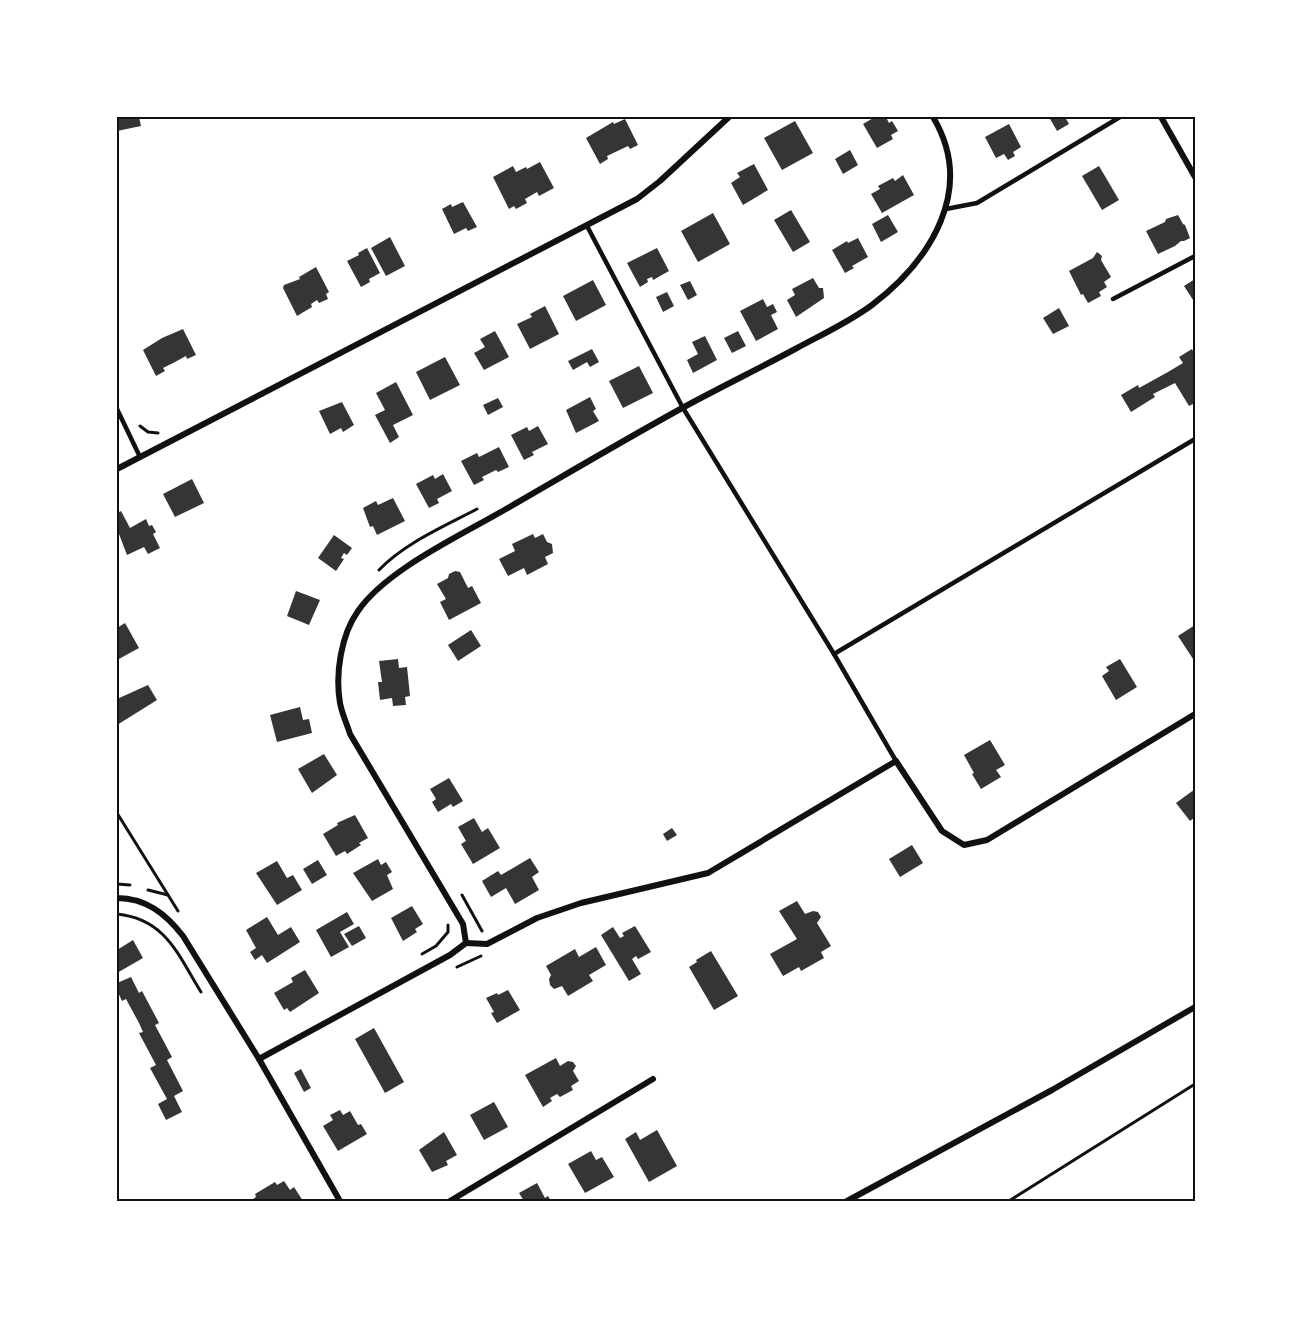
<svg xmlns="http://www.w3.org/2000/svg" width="1312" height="1318" font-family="Quicksand,sans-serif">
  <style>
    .building { fill: #353535 }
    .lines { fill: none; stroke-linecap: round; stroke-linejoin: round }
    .path { stroke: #111; stroke-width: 3 }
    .service { stroke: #111; stroke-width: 4.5 }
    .minor { stroke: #111; stroke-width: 6 }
    .neatline { fill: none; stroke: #111; stroke-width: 2 }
  </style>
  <rect width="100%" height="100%" fill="#fff"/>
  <g class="building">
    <polygon points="117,117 139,117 141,126 117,131"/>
    <polygon points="875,117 886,117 889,123 892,121 898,131 891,135 893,139 877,148 863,124"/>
    <polygon points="1049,117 1065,117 1069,124 1057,131"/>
    <polygon points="625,119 638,145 630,149 628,146 607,156 608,159 600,164 586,138 613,122 614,124"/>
    <polygon points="795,121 813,153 782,170 764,138"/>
    <polygon points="1009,124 1021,147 1013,152 1015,156 1008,160 1004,154 996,158 985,137"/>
    <polygon points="850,150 858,165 843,174 835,159"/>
    <polygon points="540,162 554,188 539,196 537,192 525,199 527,203 516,209 514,206 509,209 493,177 513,166 516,172 526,167 527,169"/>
    <polygon points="754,164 768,190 743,205 731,183 740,177 737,173"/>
    <polygon points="1099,166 1119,200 1102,210 1082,176"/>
    <polygon points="903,175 914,195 882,213 871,194 880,189 878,186 893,178 895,181"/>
    <polygon points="463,202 477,227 468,231 466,228 454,234 442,209 451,204 452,207"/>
    <polygon points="791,210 810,242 793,252 774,220"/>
    <polygon points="713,213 730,244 698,262 681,231"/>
    <polygon points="888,215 898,232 881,242 872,224"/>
    <polygon points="1178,215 1183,224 1185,225 1190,238 1184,241 1181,241 1175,246 1158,254 1146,231 1165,222 1166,219"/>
    <polygon points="390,237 405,266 386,276 371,248"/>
    <polygon points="858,238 868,257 852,266 854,268 845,273 832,250 847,241 848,243"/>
    <polygon points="367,248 380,273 369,279 370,282 361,287 347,261 359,255 358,253"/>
    <polygon points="657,248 669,271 653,280 652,277 647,279 648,282 640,287 627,263"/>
    <polygon points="1097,252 1102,256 1101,260 1111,277 1104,282 1107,287 1099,292 1101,296 1088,303 1083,294 1081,295 1069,271 1093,258"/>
    <polygon points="316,267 329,292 326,294 328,299 319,303 317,300 311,304 312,307 297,316 283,288 284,285 300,279 299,277"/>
    <polygon points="813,278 819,288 823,288 824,298 796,317 787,300 795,295 792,289"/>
    <polygon points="1195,279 1195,303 1184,286"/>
    <polygon points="593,280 606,305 576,321 563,296"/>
    <polygon points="690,281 697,295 688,300 680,285"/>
    <polygon points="667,292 674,306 663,312 656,297"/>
    <polygon points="763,299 767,307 773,304 777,312 771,315 778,329 756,341 740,311"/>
    <polygon points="545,306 559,334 530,349 517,324 532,317 530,314"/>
    <polygon points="1059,308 1069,326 1053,334 1043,318"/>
    <polygon points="183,329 196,355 187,359 186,356 175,362 163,368 165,371 156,376 143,350 162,338"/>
    <polygon points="495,331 509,357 484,370 474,353 485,347 480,339"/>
    <polygon points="738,331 746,346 732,353 724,338"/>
    <polygon points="705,336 717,360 693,373 687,360 698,354 692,342"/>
    <polygon points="592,349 599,362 590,367 587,362 573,370 568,361"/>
    <polygon points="1192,349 1195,355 1195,403 1189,406 1175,383 1153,394 1155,397 1131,412 1121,395 1138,385 1139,388 1168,372 1183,363 1179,357"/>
    <polygon points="445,357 460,385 430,400 416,372"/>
    <polygon points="639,366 653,393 623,408 609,381"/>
    <polygon points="396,382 413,415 393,425 399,437 390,443 375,415 385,410 376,393"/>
    <polygon points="590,397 596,409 593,411 599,421 576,433 566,410"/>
    <polygon points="498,398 503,407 488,415 483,405"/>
    <polygon points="342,402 354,425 343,432 341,428 330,434 319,411"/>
    <polygon points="538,426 548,444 532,452 534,455 524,460 511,435 527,427 529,431"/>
    <polygon points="499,447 509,467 498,472 496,470 482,477 484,480 474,485 461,461 477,453 479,457"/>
    <polygon points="443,474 452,491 437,499 439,503 429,508 416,484 433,475 435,479"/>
    <polygon points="192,479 204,503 175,517 163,494"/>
    <polygon points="393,498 405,521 377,535 373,526 370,527 363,508 376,501 378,505"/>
    <polygon points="121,511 130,528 146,519 149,526 152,525 156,532 153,534 160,548 148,554 144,547 127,555 119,534 117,535 117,513"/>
    <polygon points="533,534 535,538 543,534 547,542 552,544 553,553 545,557 548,564 527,575 524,568 508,576 499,559 515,551 512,544"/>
    <polygon points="334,535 352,548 347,555 344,553 341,558 344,559 336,571 318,558"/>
    <polygon points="455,571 460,572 468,588 472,586 481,603 449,620 440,602 446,599 437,584 448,578 449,574"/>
    <polygon points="296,591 320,600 309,625 287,616"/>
    <polygon points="125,623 139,648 117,660 117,628"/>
    <polygon points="1195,625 1195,662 1178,636"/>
    <polygon points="471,630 481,646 458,661 448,645"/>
    <polygon points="398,659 399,668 407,667 410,696 405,697 406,705 393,706 392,698 380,700 378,682 382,682 379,661"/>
    <polygon points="1120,659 1137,687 1116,700 1102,676 1109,671 1106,667"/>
    <polygon points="148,685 157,700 117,725 117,699"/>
    <polygon points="300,707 303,720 309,719 312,733 277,742 270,715"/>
    <polygon points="990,740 1005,765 996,770 1001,777 981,789 972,774 974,773 964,755"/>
    <polygon points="324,754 337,775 312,793 298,769"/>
    <polygon points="449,778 463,801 453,807 451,804 438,812 432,802 436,799 430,789"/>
    <polygon points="1195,789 1195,817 1190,821 1176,803"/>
    <polygon points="355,815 368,838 359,843 361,845 347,854 345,851 336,856 323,834 338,825 337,823"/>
    <polygon points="474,818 482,832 488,828 500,848 473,864 461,844 466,841 458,827"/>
    <polygon points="672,828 677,835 667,841 663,834"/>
    <polygon points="912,845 923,863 900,877 889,859"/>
    <polygon points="530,858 539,872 532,877 539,890 515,904 506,888 491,897 482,881 498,871 501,875"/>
    <polygon points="378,859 381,865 386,862 392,872 387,875 393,889 372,901 353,873"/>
    <polygon points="318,860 327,875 312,884 303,869"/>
    <polygon points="277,861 287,878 293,875 302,890 277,905 256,873"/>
    <polygon points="797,901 805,914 813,911 818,912 821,917 817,923 831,946 821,952 824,958 801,971 799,967 783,976 770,954 797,939 779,911"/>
    <polygon points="412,906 423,924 415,929 417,932 403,941 391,918"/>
    <polygon points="347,912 354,924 340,932 349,947 331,957 316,930"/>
    <polygon points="267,917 278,935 291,927 300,942 267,963 262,955 255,960 250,952 256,948 246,930"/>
    <polygon points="359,926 366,938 352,946 344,934"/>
    <polygon points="635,926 651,952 638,959 636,956 632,959 641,974 629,981 601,935 613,927 620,938 624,936 622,933"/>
    <polygon points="133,940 143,958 117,973 117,950"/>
    <polygon points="596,947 606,965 589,975 593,981 568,996 562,986 554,989 550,985 549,979 551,975 546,966 575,949 579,957"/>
    <polygon points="711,951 738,996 714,1010 689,967 697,962 696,960"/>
    <polygon points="305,970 319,993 290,1012 287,1008 284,1010 274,993 293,982 291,978"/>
    <polygon points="131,977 139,993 142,991 159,1023 155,1025 172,1057 167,1060 183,1091 174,1096 182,1112 166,1120 158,1104 167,1099 150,1068 156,1065 139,1033 143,1032 139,1023 126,999 122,1001 117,990 117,983"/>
    <polygon points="508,990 520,1010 497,1023 491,1013 494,1012 486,998 497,993 498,995"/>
    <polygon points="374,1028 404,1082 385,1093 355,1039"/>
    <polygon points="556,1058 560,1066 568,1061 573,1062 576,1066 573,1071 579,1081 571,1086 573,1090 560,1097 557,1094 550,1098 552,1101 543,1107 525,1075"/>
    <polygon points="301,1069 311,1088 304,1092 294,1073"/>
    <polygon points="494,1102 508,1127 484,1140 470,1115"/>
    <polygon points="340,1110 343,1115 350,1111 358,1125 361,1124 367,1134 338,1151 323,1126 333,1120 330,1115"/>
    <polygon points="657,1130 677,1166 649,1182 625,1139 636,1132 640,1140"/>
    <polygon points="444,1132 457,1155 446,1161 448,1165 432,1172 419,1150"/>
    <polygon points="591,1151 596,1160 602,1157 614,1177 585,1193 568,1164"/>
    <polygon points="284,1181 290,1190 294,1187 303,1201 250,1201 256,1197 255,1194 275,1182 277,1185"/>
    <polygon points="537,1183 545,1198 548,1196 551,1201 524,1201 519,1193"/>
  </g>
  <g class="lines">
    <g class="path">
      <polyline points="140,426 148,432 158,433"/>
      <polyline points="117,448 117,450"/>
      <path d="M379,570C405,543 443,527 477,509"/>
      <polyline points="117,813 178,911"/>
      <polyline points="117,884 130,885"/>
      <polyline points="148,890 168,895"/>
      <polyline points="462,895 482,931"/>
      <path d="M117,914C166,919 178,955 201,992"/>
      <polyline points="422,954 436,946 448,932 448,925"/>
      <polyline points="457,967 481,956"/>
      <polyline points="1009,1201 1195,1084"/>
    </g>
    <g class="service">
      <polyline points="946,209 977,203 1120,117"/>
      <polyline points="587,226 683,408 834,654 896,761"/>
      <polyline points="1113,299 1195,256"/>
      <polyline points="117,409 140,457"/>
      <polyline points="834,654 1195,439"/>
    </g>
    <g class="minor">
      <polyline points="1161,117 1195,177"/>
      <polyline points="117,469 637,199 660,181 729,117"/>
      <path d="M117,898C146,898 166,914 183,936L259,1059L340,1201"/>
      <path d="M466,943L463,924L350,734C347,724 342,714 340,703C335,674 341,635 358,611C387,569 462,535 506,509C565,475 624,440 684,407C721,387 760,368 797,348C823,334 849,322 872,305C931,260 976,189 933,117"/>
      <polyline points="466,943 487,944 537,918 581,903 708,873 896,761 942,831 964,845 987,840 1195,714"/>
      <polyline points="259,1059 450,955 466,943"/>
      <polyline points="450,1201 653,1079"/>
      <polyline points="847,1201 1052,1090 1195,1007"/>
    </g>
  </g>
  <rect width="1312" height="1318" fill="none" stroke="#ffffff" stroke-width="237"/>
  <rect x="118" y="118" width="1076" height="1082" class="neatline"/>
</svg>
